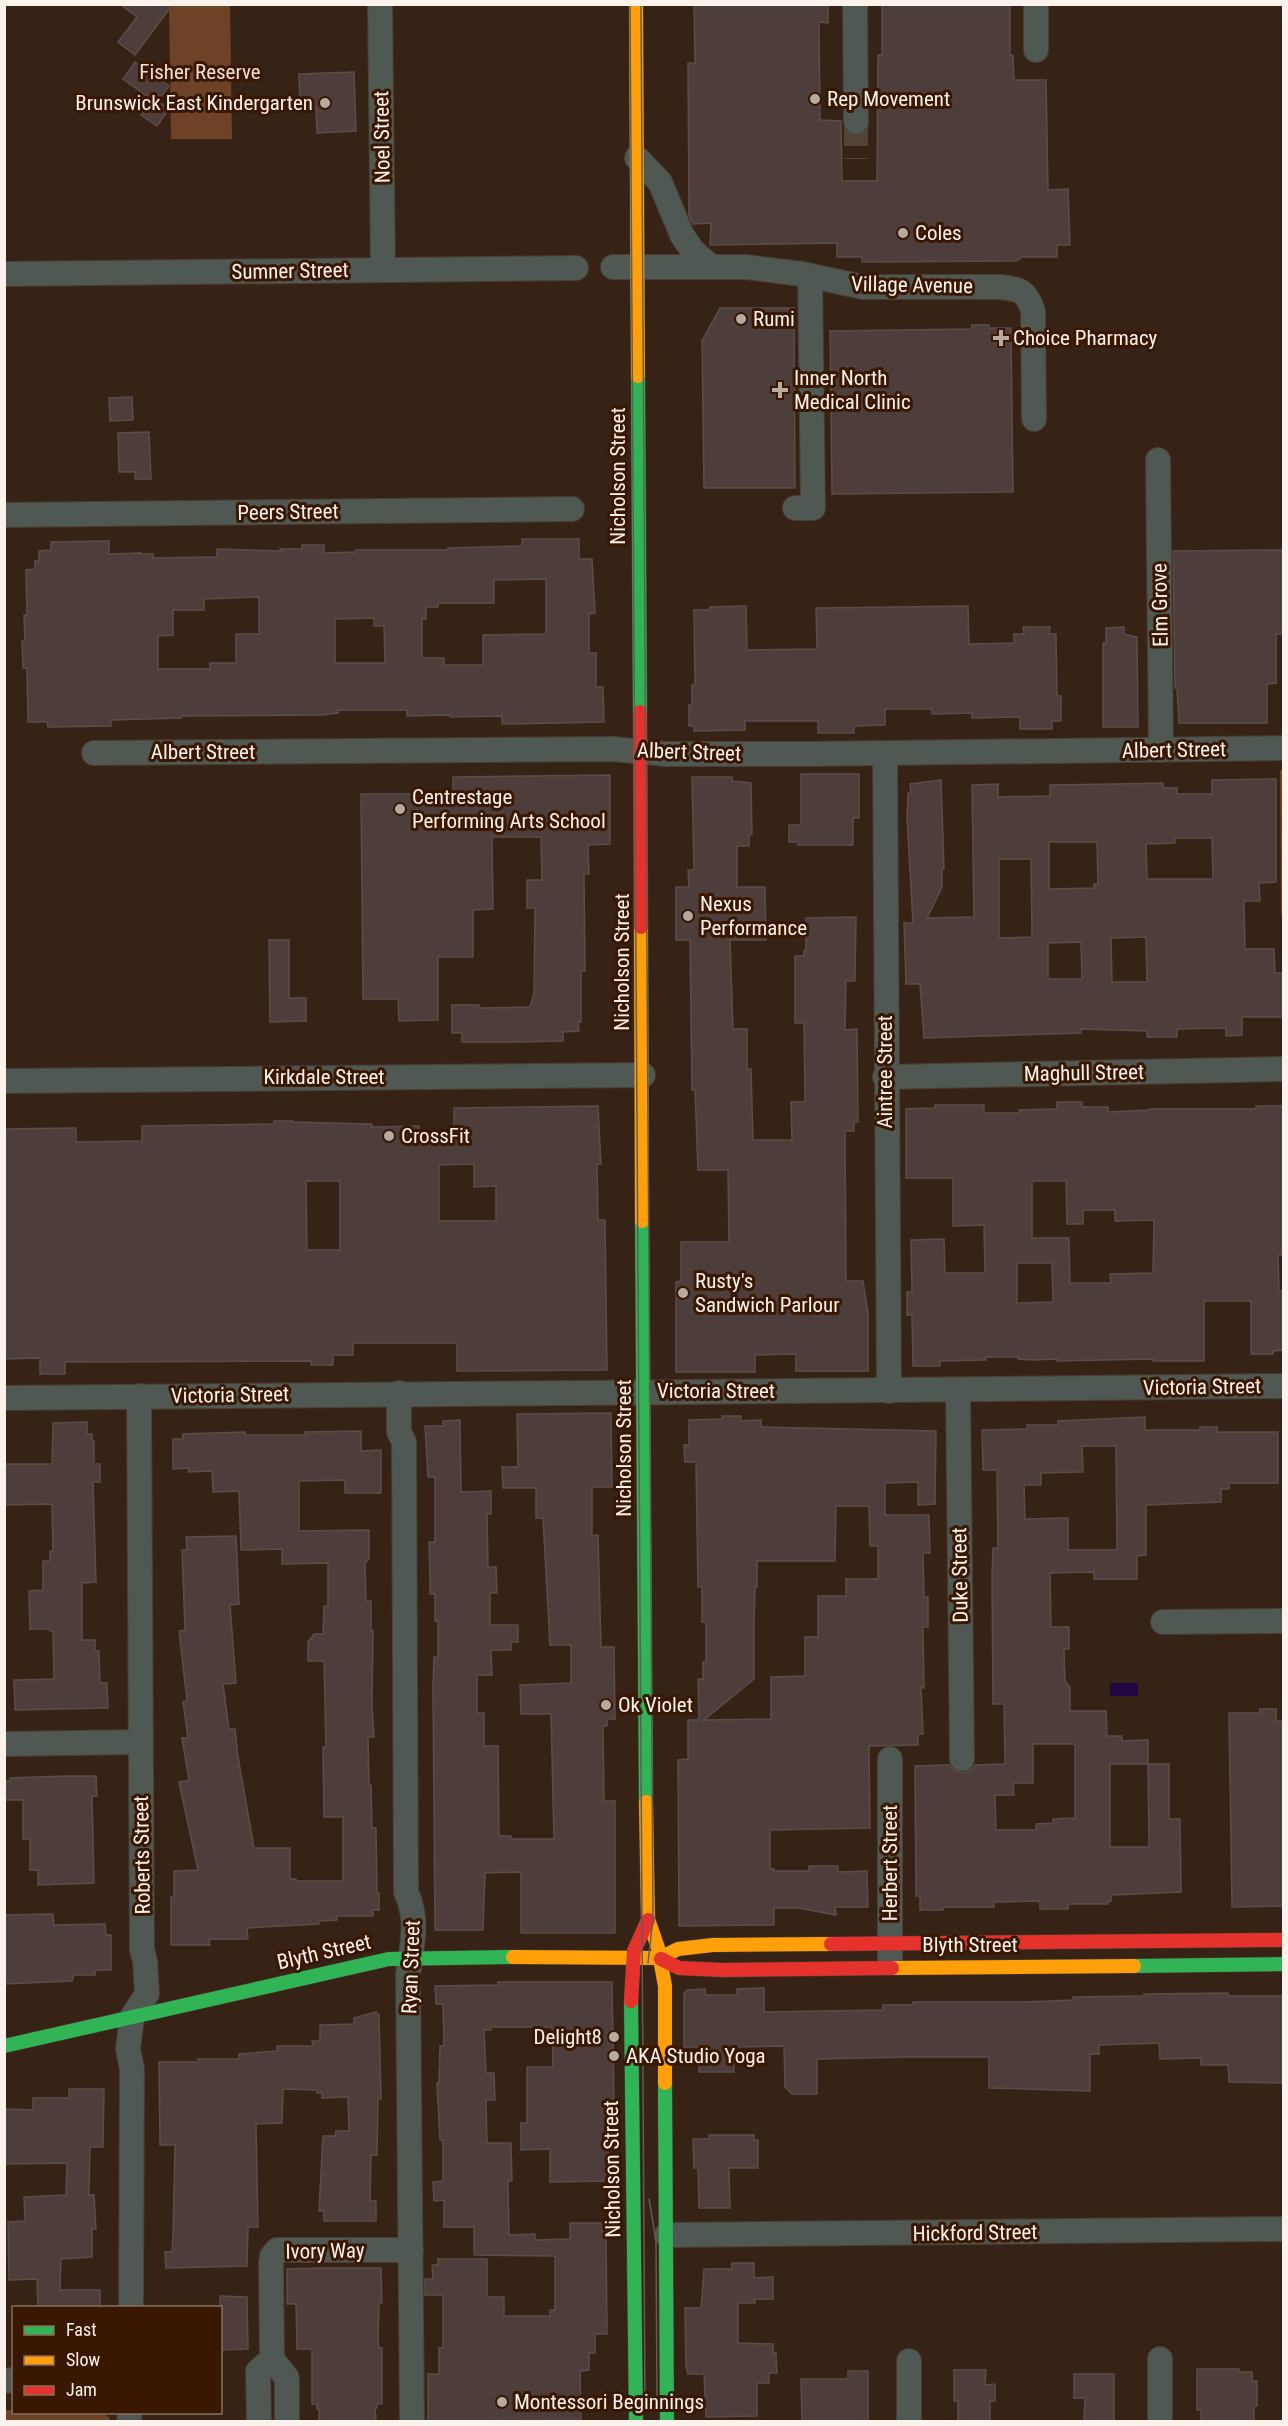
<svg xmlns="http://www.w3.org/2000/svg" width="1288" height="2426" font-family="'Roboto Condensed',sans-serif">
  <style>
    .green { fill: #6e4226 }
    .water { fill: #200744 }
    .building { fill: #4e3e3b; stroke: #5c4c4a; stroke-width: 1.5; fill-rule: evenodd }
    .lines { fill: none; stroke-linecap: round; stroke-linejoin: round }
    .street-tunnel { stroke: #544236; stroke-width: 24; stroke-dasharray: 24 12; stroke-linecap: butt }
    .street-casing { stroke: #4b3d32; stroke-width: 26 }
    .fast-casing { stroke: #4b3d32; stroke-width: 15 }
    .slow-casing { stroke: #4b3d32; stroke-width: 15 }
    .jam-casing { stroke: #4b3d32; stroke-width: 15 }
    .street { stroke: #4f5852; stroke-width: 24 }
    .fast { stroke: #30b455; stroke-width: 14 }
    .slow { stroke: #ff9f0a; stroke-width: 14 }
    .jam { stroke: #e5322d; stroke-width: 14 }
    .tram { stroke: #5f5d57; stroke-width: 1.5 }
    .poi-dot { fill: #b7aaa1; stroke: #391700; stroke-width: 2 }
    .labels { text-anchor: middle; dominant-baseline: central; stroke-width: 6; stroke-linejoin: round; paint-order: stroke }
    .park-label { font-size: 21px; fill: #f4ded2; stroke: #391700 }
    .poi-label { font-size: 21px; fill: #fcf2ec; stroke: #391700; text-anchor: start }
    .street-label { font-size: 21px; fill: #fcf2ec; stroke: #391700 }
  </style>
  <rect width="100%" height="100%" fill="#362316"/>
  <g class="green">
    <polygon points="169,5 230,5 232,139 171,139"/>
    <polygon points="1280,770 1284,770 1284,915 1281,915"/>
    <polygon points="4,2410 13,2410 14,2412 103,2413 110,2418 109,2421 5,2421"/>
  </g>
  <rect class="water" x="1110" y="1683" width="28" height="13"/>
  <g class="building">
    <polygon points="120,4 173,4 135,55 118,42 137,17"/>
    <polygon points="694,4 828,4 828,23 819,22 820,120 841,121 842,181 877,181 878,55 882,55 882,4 1010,4 1010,55 1013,55 1014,80 1046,80 1048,190 1068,189 1070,245 1057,245 1057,257 1022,257 1016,261 862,262 862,257 837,257 837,243 710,245 711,223 693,224 689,215 688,63 695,63"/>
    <polygon points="135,62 169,86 158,101 169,109 157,126 141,115 152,100 123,79"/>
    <polygon points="354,72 356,131 317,133 316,108 300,108 299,74"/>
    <polygon points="720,308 794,308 795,488 704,488 702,341"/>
    <polygon points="972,325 989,325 989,328 1011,328 1013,492 832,494 830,331 972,329"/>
    <polygon points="132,397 133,420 110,421 109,398"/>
    <polygon points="149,432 151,479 135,479 135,472 119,472 118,433"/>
    <path d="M522,539H579V559H592L595,613L589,614V653H596V687H603L604,722L502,724V716L450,717V715L407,716V710H338V713L322,715L181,716V718L111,720V726L48,727L47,722H28L27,668H23L22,641H25L24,615H27L26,570L35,569V561H39V551L51,550V542L109,541V554L141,553V554H153V558L217,557V549L281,551L280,549H302V545H324V553L356,552V550H448V548L522,546ZM546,579V634L483,635V665H444V658H422V619H426V607H438V603H494V580ZM259,597V634H236V663H210V669H158V636L173,635V610H204V599ZM374,618V626H384L385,663H335V619Z"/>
    <polygon points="1284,550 1284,634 1276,634 1276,683 1267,684 1267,723 1179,723 1177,688 1175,688 1173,551"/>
    <polygon points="746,606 747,650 817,649 816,608 968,606 969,644 1014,643 1014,634 1024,634 1023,627 1050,627 1049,634 1056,634 1057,696 1061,696 1061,721 1052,721 1052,729 1020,729 1020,717 972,718 972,713 932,714 932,709 885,709 885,725 854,726 854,733 818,733 818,721 745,721 745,730 694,731 694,726 689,726 689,705 692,704 692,685 695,685 694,610 709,610 710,607"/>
    <polygon points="1124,627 1124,634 1137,637 1138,727 1103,727 1103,643 1106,643 1106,628"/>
    <polygon points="801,774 859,774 859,818 853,818 853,845 798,845 798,842 789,842 789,825 801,825"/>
    <polygon points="610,775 610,844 588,845 589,874 584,874 585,971 581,971 581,1022 578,1022 579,1031 563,1032 563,1041 516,1042 462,1042 462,1033 452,1033 452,1005 479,1005 479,1008 530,1007 534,994 535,908 527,908 527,880 542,880 541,837 492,837 493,909 473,910 473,957 438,957 438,1020 399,1021 398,999 363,999 361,794 453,794 453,777"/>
    <polygon points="692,777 732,777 732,781 751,783 752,834 749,835 749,846 737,846 737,887 765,887 766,940 730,940 733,1029 747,1029 747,1069 751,1069 753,1140 792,1140 791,1102 805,1102 804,1023 795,1023 795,956 804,956 804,950 806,950 806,918 856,917 855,981 846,981 845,1030 857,1029 858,1122 854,1122 854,1131 845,1131 846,1281 863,1281 868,1313 868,1371 796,1371 796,1354 755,1355 755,1372 676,1372 676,1282 681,1281 681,1242 729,1242 728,1170 698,1170 695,1090 692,1090 690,940 676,940 676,887 689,887 688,870 694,870"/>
    <path d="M1276,779V882L1259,883L1260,901H1244L1245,949H1274L1275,973H1284V1017H1242V1035L1226,1036V1028L1177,1029V1037H1147V1031L1081,1029V1033L924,1038L920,984H906L904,923H913L907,818L908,793H911L910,784L941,780L944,869H942V887L927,918L974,917L972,785L998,784V797L1050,796V785L1114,784L1163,783V788H1177V794H1212V780ZM1175,838H1212L1213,879H1147L1146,844L1175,843ZM1049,842H1097L1098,884H1094V888L1049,889ZM999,859H1031L1032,937L999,938ZM1146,937L1147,982H1112L1111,938ZM1081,942L1082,979H1048V943Z"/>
    <polygon points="269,940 289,940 289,998 306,998 306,1021 270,1022"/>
    <path d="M1057,1102H1082V1107H1108V1112L1150,1110V1109H1256V1106H1284V1255H1278L1279,1291H1284V1350L1273,1351V1354H1251V1301H1204V1361H1153V1359L1057,1361V1359L1033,1360L1018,1359V1357H986V1360L940,1361V1366H913L912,1315H907V1292H912L911,1240L944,1239L945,1273H985L984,1225L953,1226V1178H906V1109L935,1108V1105H984V1113H1019V1110L1057,1109ZM1032,1181H1066L1067,1224H1083V1210H1115V1221L1154,1220L1153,1273L1110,1274L1111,1283H1070L1069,1238H1032ZM1017,1263H1052L1053,1302L1017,1303Z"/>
    <path d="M598,1106L601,1164H597L598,1220H605L607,1370L457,1371V1343H353V1355H333V1365H311V1361L65,1362V1374H40V1358L4,1359V1129L76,1128V1142L142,1141V1126L274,1124V1121H293V1122L372,1124L371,1127L419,1126V1134H422V1138H454V1108ZM474,1164V1187L496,1186V1221H439V1165ZM306,1181H340V1250H307Z"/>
    <polygon points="611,1413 612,1487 592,1487 592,1536 598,1535 601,1647 614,1647 615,1719 607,1719 607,1726 603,1726 604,1801 615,1801 615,1933 521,1933 521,1872 485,1873 483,1930 435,1930 433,1687 434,1657 438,1657 438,1621 435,1621 435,1594 430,1594 430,1575 429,1542 435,1542 435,1477 428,1477 425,1426 443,1426 443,1421 460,1420 461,1492 491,1491 491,1514 487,1514 488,1567 496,1567 497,1593 490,1593 490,1625 518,1625 518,1642 511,1642 511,1650 491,1650 492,1675 477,1675 477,1713 484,1713 484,1746 498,1746 499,1836 511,1836 511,1839 554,1839 551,1714 521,1714 520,1685 571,1683 571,1645 550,1645 543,1518 536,1518 536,1488 503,1488 502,1467 518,1467 517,1414"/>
    <path d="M722,1416H741V1421L761,1420V1427L936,1431L935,1504L918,1505V1482L885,1483V1515H929L930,1553H923L924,1597H928V1627H923L924,1688L921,1687L923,1734H918V1745L869,1746L870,1828L770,1830V1869H774V1871H809V1866H838V1872L867,1871L868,1907H835L836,1915L798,1908H774V1925L679,1926L678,1760L688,1759V1720H699L698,1679H703V1662H706V1622H702V1587H698L696,1462H685L684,1445H689V1420L722,1419ZM836,1506H869L870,1546H878V1579H846V1596H818V1637H805V1676L771,1677V1719L704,1720L754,1679V1622L755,1587H757V1561H835Z"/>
    <path d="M1145,1417V1430H1200V1427H1217V1432H1278V1483H1229V1489H1221V1502L1146,1505V1555L1137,1556V1579H1094V1572L1050,1573L1051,1627H1069V1649H1064L1065,1681L1070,1687V1711H1106L1107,1736H1122V1741L1148,1740V1764H1169V1819H1180L1181,1892L1111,1895V1901H1108V1904H1068V1909H1040V1901L994,1902V1907H943V1910H920V1896H916L915,1766L949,1765L955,1771L963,1773L970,1771L975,1765L1005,1764L1004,1704H993L992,1577L993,1548H998L997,1470H983L982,1430L1027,1429V1425H1058V1421ZM1082,1446H1116L1117,1550H1068V1518L1025,1519L1024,1485H1041V1473L1083,1472ZM1033,1744H1075V1818L1053,1819V1823L1036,1824V1830H996L995,1795H1014L1013,1783H1033ZM1110,1764H1148L1149,1847H1110Z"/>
    <polygon points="87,1422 87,1434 92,1434 92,1441 94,1441 94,1464 100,1464 100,1482 93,1482 96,1582 82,1583 82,1640 95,1640 95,1651 99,1651 100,1683 107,1683 108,1708 15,1710 14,1680 54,1679 53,1631 50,1631 50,1629 30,1629 29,1591 43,1590 43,1561 50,1561 50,1551 53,1551 52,1504 4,1505 4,1464 52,1464 53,1423"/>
    <polygon points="361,1431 361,1451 381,1450 381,1493 345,1493 345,1480 299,1481 299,1531 369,1530 369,1558 365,1564 366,1601 371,1601 371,1631 373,1631 372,1706 374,1737 368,1737 369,1785 371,1785 372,1828 376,1828 377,1893 379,1893 379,1910 373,1910 373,1916 337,1916 337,1920 319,1921 319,1924 247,1928 248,1939 209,1939 210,1945 171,1945 171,1897 174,1897 174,1871 198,1870 179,1782 189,1780 182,1738 188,1738 183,1702 187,1700 179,1631 185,1630 182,1550 187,1550 186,1537 236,1536 239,1604 230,1605 236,1683 223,1684 229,1729 235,1729 238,1757 254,1848 290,1848 290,1879 296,1879 296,1881 343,1881 343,1817 324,1817 323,1747 326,1747 324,1661 308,1661 308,1642 314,1634 323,1634 324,1606 328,1606 328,1563 282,1564 282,1549 241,1550 239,1491 213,1492 212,1471 188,1472 189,1468 173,1469 173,1439 183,1439 183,1434 245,1432 245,1435 305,1435 305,1432"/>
    <polygon points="1260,1709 1276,1709 1276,1721 1284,1721 1284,1906 1232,1907 1229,1713 1260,1713"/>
    <polygon points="66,1776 96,1776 97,1796 92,1796 94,1883 38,1885 38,1870 30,1870 30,1839 23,1839 23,1800 5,1800 5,1781 10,1781 10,1778"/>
    <polygon points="53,1914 54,1925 105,1924 106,1935 111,1935 111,1970 95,1970 95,1975 74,1975 72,1981 4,1984 4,1915"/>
    <polygon points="498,1982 612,1982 614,2100 606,2100 609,2181 550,2182 550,2149 521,2150 521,2123 527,2123 527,2067 553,2067 552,2027 491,2027 491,2030 484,2030 486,2073 494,2073 495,2100 486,2100 487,2143 511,2143 512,2181 508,2181 509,2235 535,2234 535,2240 570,2239 570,2223 602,2223 602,2232 606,2232 607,2334 595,2334 595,2353 589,2353 589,2370 580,2371 581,2420 428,2421 428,2374 439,2374 439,2348 443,2348 443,2295 425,2295 425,2279 433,2279 432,2265 438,2265 438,2259 487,2259 487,2297 504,2297 504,2316 550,2316 550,2310 555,2310 555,2256 474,2255 474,2227 444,2227 444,2200 434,2201 433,2182 443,2181 443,2140 440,2140 437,2083 439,2083 440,2046 444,2046 443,2004 436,2004 435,1986 497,1985"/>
    <polygon points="764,1988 764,2012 883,2010 883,2005 913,2005 913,2002 1026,2002 1073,2000 1073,1997 1144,1996 1144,1994 1228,1993 1228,1996 1284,1996 1284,2083 1229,2082 1228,2065 1201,2065 1201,2058 1160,2059 1159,2043 1099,2045 1099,2054 1090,2054 1090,2091 989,2088 989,2057 909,2057 817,2059 817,2094 792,2094 785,2087 784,2046 733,2047 734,2072 699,2072 699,2047 684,2047 684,1994 687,1990 705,1989 706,1995 737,1995 737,1989"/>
    <polygon points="376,2012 376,2014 379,2014 381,2099 378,2098 377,2155 371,2155 370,2201 376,2201 376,2221 324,2221 324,2211 319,2211 323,2136 335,2136 336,2131 349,2131 348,2097 322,2098 322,2093 317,2093 317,2090 283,2089 282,2123 256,2124 258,2227 248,2227 247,2266 166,2268 165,2252 172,2252 173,2237 175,2145 160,2145 159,2062 198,2062 198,2059 239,2059 239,2054 277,2051 277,2046 313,2046 312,2041 320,2041 320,2025 354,2024 354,2018"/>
    <polygon points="69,2089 104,2089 103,2147 90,2147 89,2195 94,2195 96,2229 92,2229 92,2257 61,2259 60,2290 100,2290 100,2307 38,2307 37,2279 9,2280 8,2222 25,2221 24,2197 66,2195 67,2163 4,2164 4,2109 33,2110 33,2098 69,2098"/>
    <polygon points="709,2135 754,2135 754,2140 758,2140 758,2168 729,2168 730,2208 699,2208 698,2168 694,2168 693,2139 709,2139"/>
    <polygon points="732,2263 754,2263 754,2278 773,2277 773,2299 755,2299 755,2303 738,2303 738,2343 773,2344 773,2353 776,2353 777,2373 769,2373 769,2383 757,2383 757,2416 706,2417 704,2374 688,2374 686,2367 685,2308 701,2308 704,2269 732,2269"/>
    <polygon points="325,2268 381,2268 382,2303 379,2303 378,2341 379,2348 382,2348 382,2404 377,2404 377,2408 375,2408 376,2421 319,2421 319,2409 317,2409 317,2404 312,2404 312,2349 297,2349 296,2304 287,2304 287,2269"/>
    <polygon points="220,2296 247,2297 248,2349 220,2350"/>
    <polygon points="1197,2369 1239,2369 1239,2372 1252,2372 1252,2381 1257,2381 1257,2406 1254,2406 1254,2421 1201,2421 1201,2410 1197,2410"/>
    <polygon points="954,2370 986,2370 985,2385 995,2384 995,2401 990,2401 990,2421 958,2421 958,2401 954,2401"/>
    <polygon points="848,2371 868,2371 868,2421 802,2421 801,2379 848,2379"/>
    <polygon points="1074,2374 1114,2374 1114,2421 1084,2421 1085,2398 1074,2398"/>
  </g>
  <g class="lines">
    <polyline class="street-tunnel" points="856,122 856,159"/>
    <defs>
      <g id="street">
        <polyline points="380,4 383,270"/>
        <polyline points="855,4 856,122"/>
        <polyline points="1036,4 1036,50"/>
        <polyline points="637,158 660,182 682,235 692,250 710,266"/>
        <path d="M613,267H746L802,274L863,287H1000C1020,289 1026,290 1033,311L1034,419"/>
        <polyline points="4,274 576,268"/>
        <polyline points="1158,460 1161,750"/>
        <polyline points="795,508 813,508 810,276"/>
        <polyline points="4,515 572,509"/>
        <polyline points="94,753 613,749 665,754 808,754 1284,748"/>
        <polyline points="885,754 889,1391"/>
        <polyline points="885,1077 1284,1069"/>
        <polyline points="4,1081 643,1075"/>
        <polyline points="958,1390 962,1759"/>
        <path d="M399,1393V1432L404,1442L406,1892C419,1919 412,1946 408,1974L412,2422"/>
        <path d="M4,1398C431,1393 857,1392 1284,1386"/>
        <polyline points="1163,1622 1284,1621"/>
        <polyline points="4,1744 140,1742"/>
        <polyline points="890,1759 890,1959"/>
        <polyline points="667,2235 1284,2229"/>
        <polyline points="131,2308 132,2069 128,2049 132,2017 147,1994 145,1961 142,1950 139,1396"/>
        <polyline points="272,2359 271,2262 272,2256 277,2250 411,2250"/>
        <polyline points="1160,2359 1160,2422"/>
        <polyline points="4,2381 14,2380"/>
        <polyline points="129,2422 130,2412"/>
        <polyline points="259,2422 258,2371 272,2359 287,2378 287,2422"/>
        <polyline points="909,2422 909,2361"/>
      </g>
      <g id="fast">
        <polyline points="638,376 640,712"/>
        <polyline points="642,1221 646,1802"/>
        <polyline points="1134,1966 1284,1964"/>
        <polyline points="631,2001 636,2422"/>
        <polyline points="4,2046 389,1959 513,1957"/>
        <polyline points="665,2083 667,2422"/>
      </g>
      <g id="slow">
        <polyline points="636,4 638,376"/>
        <polyline points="641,927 642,1221"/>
        <polyline points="646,1802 648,1919 658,1948 665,1986 665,2083"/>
        <polyline points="513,1957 660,1958 678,1949 713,1945 831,1944"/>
        <polyline points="892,1968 1134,1966"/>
      </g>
      <g id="jam">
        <polyline points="640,712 641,927"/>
        <polyline points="831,1944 1284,1940"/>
        <polyline points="661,1959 679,1968 722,1970 892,1968"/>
        <polyline points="631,2001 634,1951 648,1920"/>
      </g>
    </defs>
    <use href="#street" class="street-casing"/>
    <use href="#fast" class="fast-casing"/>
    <use href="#slow" class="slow-casing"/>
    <use href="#jam" class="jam-casing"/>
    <use href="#street" class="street"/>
    <use href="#fast" class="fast"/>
    <use href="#slow" class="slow"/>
    <use href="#jam" class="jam"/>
    <g class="tram">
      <polyline points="630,4 645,2402"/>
      <polyline points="641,4 653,1918 648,1963"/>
      <polyline points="649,2199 656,2241 657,2402"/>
    </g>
  </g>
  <g class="poi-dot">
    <circle cx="815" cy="99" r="6"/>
    <circle cx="325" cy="103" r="6"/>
    <circle cx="903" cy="233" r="6"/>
    <circle cx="741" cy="319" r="6"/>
    <path d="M998 329h6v6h6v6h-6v6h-6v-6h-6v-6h6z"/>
    <path d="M777 381h6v6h6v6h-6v6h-6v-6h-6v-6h6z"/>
    <circle cx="400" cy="809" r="6"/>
    <circle cx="688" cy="916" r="6"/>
    <circle cx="389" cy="1136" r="6"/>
    <circle cx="683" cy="1293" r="6"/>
    <circle cx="606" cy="1705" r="6"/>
    <circle cx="614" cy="2037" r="6"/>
    <circle cx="614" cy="2056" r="6"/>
    <circle cx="502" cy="2402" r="6"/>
  </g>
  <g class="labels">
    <g class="park-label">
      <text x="200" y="72">Fisher Reserve</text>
    </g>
    <g class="poi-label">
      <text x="827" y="99">Rep Movement</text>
      <text x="313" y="103" text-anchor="end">Brunswick East Kindergarten</text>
      <text x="915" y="233">Coles</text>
      <text x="753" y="319">Rumi</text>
      <text x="1013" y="338">Choice Pharmacy</text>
      <text x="794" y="378">Inner North<tspan x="794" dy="24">Medical Clinic</tspan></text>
      <text x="412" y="797">Centrestage<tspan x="412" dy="24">Performing Arts School</tspan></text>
      <text x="700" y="904">Nexus<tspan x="700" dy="24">Performance</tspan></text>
      <text x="401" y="1136">CrossFit</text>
      <text x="695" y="1281">Rusty's<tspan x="695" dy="24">Sandwich Parlour</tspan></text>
      <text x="618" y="1705">Ok Violet</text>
      <text x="602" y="2037" text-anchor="end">Delight8</text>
      <text x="626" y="2056">AKA Studio Yoga</text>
      <text x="514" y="2402">Montessori Beginnings</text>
    </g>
    <g class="street-label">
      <text transform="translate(382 137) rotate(-91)">Noel Street</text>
      <text transform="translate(290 271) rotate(-1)">Sumner Street</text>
      <text transform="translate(912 285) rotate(1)">Village Avenue</text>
      <text transform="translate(618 476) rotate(-90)">Nicholson Street</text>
      <text transform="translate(288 512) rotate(-1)">Peers Street</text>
      <text transform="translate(1160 605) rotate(-91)">Elm Grove</text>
      <text transform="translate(1174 750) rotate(-1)">Albert Street</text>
      <text x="203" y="752">Albert Street</text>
      <text transform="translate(689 752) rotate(2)">Albert Street</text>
      <text transform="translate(622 962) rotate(-90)">Nicholson Street</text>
      <text transform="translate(885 1072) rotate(-90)">Aintree Street</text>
      <text transform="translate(1084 1073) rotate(-1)">Maghull Street</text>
      <text x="324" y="1077">Kirkdale Street</text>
      <text transform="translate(1202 1387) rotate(-1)">Victoria Street</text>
      <text x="716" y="1391">Victoria Street</text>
      <text transform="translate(230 1395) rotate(-1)">Victoria Street</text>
      <text transform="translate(624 1448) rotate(-90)">Nicholson Street</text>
      <text transform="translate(960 1575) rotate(-91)">Duke Street</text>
      <text transform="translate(142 1855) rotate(-91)">Roberts Street</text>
      <text transform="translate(890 1863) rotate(-90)">Herbert Street</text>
      <text x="970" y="1945">Blyth Street</text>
      <text transform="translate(324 1952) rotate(-13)">Blyth Street</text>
      <text transform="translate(411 1967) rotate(-88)">Ryan Street</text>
      <text transform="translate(612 2169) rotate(-91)">Nicholson Street</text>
      <text transform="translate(975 2233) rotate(-1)">Hickford Street</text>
      <text transform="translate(325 2251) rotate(-1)">Ivory Way</text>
    </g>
  </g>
  <rect width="1288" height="2426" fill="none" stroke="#fcf2ec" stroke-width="12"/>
  <rect x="12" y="2306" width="210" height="108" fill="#391700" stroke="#876f5e" stroke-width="1.5"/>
  <rect x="24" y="2326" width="30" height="9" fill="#30b455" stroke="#876f5e" stroke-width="1.5"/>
  <text x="66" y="2336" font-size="18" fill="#fcf2ec">Fast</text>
  <rect x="24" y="2356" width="30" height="9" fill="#ff9f0a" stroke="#876f5e" stroke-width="1.5"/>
  <text x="66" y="2366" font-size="18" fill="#fcf2ec">Slow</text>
  <rect x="24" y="2386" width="30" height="9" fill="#e5322d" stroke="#876f5e" stroke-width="1.5"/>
  <text x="66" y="2396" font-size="18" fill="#fcf2ec">Jam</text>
</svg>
